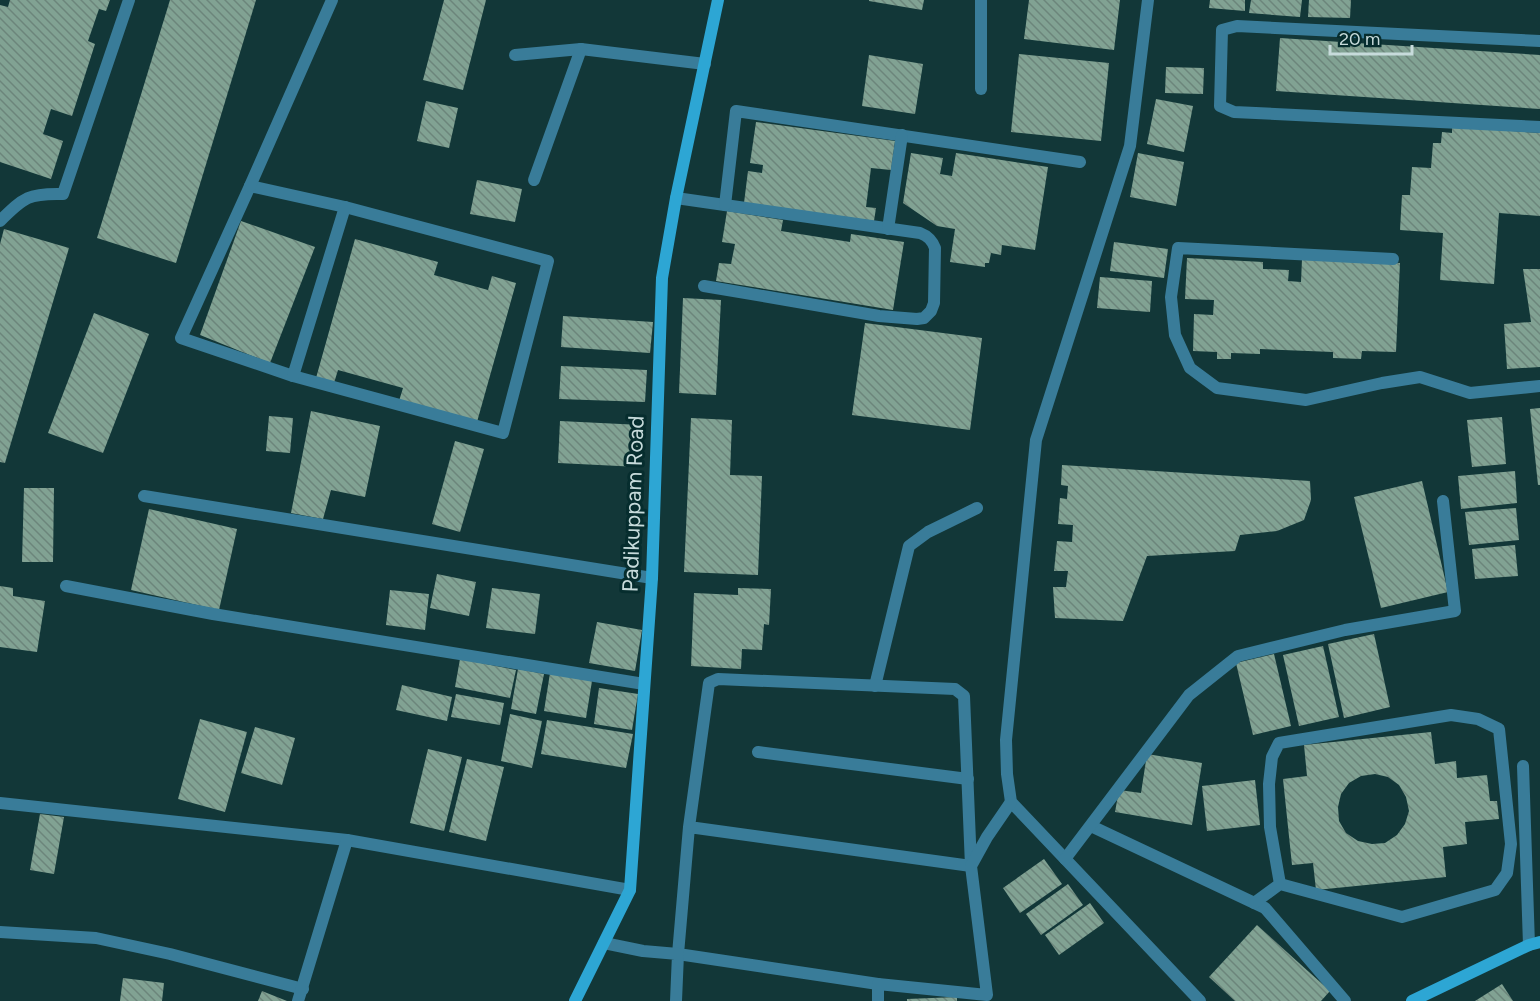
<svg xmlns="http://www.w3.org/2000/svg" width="1540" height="1001" font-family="Figtree,sans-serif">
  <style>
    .building { fill: url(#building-back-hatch); fill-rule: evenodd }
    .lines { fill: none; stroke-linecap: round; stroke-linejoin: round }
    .lane { stroke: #397c99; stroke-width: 12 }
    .street { stroke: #397c99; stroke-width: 12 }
    .secondary { stroke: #2da6d4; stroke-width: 12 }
    .labels { text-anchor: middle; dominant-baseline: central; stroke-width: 6; stroke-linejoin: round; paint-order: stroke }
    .street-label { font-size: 22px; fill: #c7dbdb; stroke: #062d2e }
  </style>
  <defs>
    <pattern id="building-back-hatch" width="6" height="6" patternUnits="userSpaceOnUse" patternTransform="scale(1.5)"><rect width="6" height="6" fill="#81a293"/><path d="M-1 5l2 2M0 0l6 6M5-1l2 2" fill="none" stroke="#6c857b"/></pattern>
  </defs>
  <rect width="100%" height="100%" fill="#123738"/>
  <g class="building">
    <polygon points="10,0 110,0 106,11 99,9 88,41 95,44 72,116 51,109 43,134 63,141 51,179 0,162 0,5 8,7"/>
    <polygon points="170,0 256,0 176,263 97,238"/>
    <polygon points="444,0 486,0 463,90 423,80"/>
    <polygon points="869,0 924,0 922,10 869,1"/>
    <polygon points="1029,0 1120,0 1114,50 1024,39"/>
    <polygon points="1210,0 1245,0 1245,11 1209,8"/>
    <polygon points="1251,0 1302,0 1300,17 1249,13"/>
    <polygon points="1309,0 1351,0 1350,18 1308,17"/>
    <polygon points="1280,38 1540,55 1540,109 1276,91"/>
    <polygon points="1019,54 1109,63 1101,141 1011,132"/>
    <polygon points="869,55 923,64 915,114 862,106"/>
    <polygon points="1166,67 1204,68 1203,94 1165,93"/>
    <polygon points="1156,99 1193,106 1184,152 1147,144"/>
    <polygon points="426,101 458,108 449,148 417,141"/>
    <polygon points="756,122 895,141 891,170 871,168 866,207 876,208 874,221 744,203 748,171 762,173 763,165 750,163"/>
    <polygon points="1452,127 1540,133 1540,216 1499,213 1494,284 1440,280 1443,233 1400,230 1402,195 1410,195 1412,167 1431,168 1433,143 1441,143 1442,132 1452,133"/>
    <polygon points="911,153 943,158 940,174 952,176 956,153 1048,167 1035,250 1002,245 1001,255 991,253 989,263 985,263 985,267 950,262 955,229 937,226 903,203"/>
    <polygon points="1138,153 1184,162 1176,206 1130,197"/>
    <polygon points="477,180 522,189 515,222 470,214"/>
    <polygon points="727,211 783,220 781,231 850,242 851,234 904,242 893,310 716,281 719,263 731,264 735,244 722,242"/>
    <polygon points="241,221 315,247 270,363 200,335"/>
    <polygon points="4,229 69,248 5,463 0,462 0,244"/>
    <polygon points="355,239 438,262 434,275 488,290 492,276 516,283 477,422 399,401 403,388 338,370 334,383 316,378"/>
    <polygon points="1114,242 1168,249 1164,278 1110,271"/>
    <polygon points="1187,258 1263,262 1263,269 1289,270 1288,281 1301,282 1302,259 1400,263 1396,352 1362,351 1361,359 1333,358 1333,352 1260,349 1260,354 1231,353 1231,359 1217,359 1217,352 1193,351 1194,314 1213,315 1214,300 1185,299"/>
    <polygon points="1523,269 1540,269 1540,367 1507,369 1504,324 1531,322"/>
    <polygon points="1100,277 1152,281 1150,312 1097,308"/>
    <polygon points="683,298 721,300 716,395 679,393"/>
    <polygon points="94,313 149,334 103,453 48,433"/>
    <polygon points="563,316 653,322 650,353 561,347"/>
    <polygon points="865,323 982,338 970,430 852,415"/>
    <polygon points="561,366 647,370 645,402 559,399"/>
    <polygon points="1540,408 1540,485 1538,485 1530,409"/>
    <polygon points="311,411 380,426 365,497 331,490 323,519 291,513"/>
    <polygon points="269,416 293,418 290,453 266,451"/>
    <polygon points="1502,417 1506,464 1472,467 1467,420"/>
    <polygon points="691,418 732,420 730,475 762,476 758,575 684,572"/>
    <polygon points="560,421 641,425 639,467 558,463"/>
    <polygon points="455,441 484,449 460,532 432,524"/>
    <polygon points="1062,465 1310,481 1311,500 1304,520 1277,531 1240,535 1235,551 1147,556 1123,621 1055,618 1053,587 1066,587 1068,571 1054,571 1057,541 1072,542 1073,525 1058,524 1060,498 1067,499 1068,486 1061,485"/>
    <polygon points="1515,471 1517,503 1461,509 1458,476"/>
    <polygon points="1422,481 1448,592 1381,608 1354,497"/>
    <polygon points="24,488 54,488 53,562 22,562"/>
    <polygon points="1516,508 1519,540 1469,545 1465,512"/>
    <polygon points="149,509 237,529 219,610 131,590"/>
    <polygon points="1515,545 1518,576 1475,579 1472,549"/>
    <polygon points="437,574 476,582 469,616 430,608"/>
    <polygon points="0,586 13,588 13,596 45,601 37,652 0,647"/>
    <polygon points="492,588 540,594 535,634 486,628"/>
    <polygon points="738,588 771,589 769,625 764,624 762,650 742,649 741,669 691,666 694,593 738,595"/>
    <polygon points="390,590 429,594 425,630 386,625"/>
    <polygon points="597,622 642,630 635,671 589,663"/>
    <polygon points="1374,634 1390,707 1344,718 1328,644"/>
    <polygon points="1323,646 1339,717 1299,726 1283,655"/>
    <polygon points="1274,654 1291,726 1253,735 1236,663"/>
    <polygon points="460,659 516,670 510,698 455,687"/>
    <polygon points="518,669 544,674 536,714 511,709"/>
    <polygon points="550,673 592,681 586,718 544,711"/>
    <polygon points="402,685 452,697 447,721 396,710"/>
    <polygon points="599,688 638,694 632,730 594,724"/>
    <polygon points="456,694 504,703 500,725 451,717"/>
    <polygon points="510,714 542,721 532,768 501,761"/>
    <polygon points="200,719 247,732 225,812 178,799"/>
    <polygon points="547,720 633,734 626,768 541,754"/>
    <polygon points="255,727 295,738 282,785 241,773"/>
    <path d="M1431,732L1435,764L1456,761L1457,778L1487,775L1490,801H1497L1499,819L1465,822L1467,844L1443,847L1446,877L1316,890L1313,863L1292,865L1283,779L1307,776L1304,745ZM1375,774L1388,777L1399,785L1406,797L1409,811L1405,824L1397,835L1385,843L1372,844L1358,841L1346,833L1339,821L1338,807L1341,794L1349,783L1361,776Z"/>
    <polygon points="428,749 462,757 444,831 410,823"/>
    <polygon points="1147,754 1202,763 1192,825 1115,812 1119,790 1141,793"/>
    <polygon points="467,759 504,767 486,841 449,832"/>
    <polygon points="1255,780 1260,825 1207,831 1202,786"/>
    <polygon points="40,814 64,817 54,874 30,870"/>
    <polygon points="1044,859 1062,884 1020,913 1003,888"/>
    <polygon points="1068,884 1083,905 1041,935 1026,914"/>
    <polygon points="1090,903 1104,923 1059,955 1045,935"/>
    <polygon points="1257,925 1330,991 1321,1001 1235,1001 1209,977"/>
    <polygon points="123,978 164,983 162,1001 120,1001"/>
    <polygon points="1502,984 1513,1001 1475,1001"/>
    <polygon points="262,991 287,1001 258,1001"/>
    <polygon points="957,997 957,1001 907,1001 907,999"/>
  </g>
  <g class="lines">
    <g class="lane">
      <polyline points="515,55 581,49 705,64"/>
      <polyline points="981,89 981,0"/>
      <polyline points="534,180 581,49"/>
    </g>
    <g class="street">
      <polyline points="1148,0 1130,146 1036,440 1006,740 1007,774 1011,802 1200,1001"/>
      <polyline points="1540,41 1237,26 1222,30 1220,106 1234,112 1540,127"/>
      <polygon points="250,186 345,207 548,261 503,433 293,376 181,338"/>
      <polyline points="250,186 332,0"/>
      <path d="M676,198L920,233C928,236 932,240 935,248L934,303L931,311L924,318L917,319L879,316L704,286"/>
      <polyline points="725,205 736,111 1080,162"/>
      <path d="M0,221C24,197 29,193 63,194L129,0"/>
      <polyline points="888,229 902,135"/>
      <polyline points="1393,259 1178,248 1171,297 1175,335 1190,368 1217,388 1306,400 1382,383 1420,377 1470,393 1540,386"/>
      <polyline points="293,376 345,207"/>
      <polyline points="144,496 652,578"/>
      <polyline points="66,586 213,614 644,684"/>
      <polyline points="875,686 909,546 928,532 977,508"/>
      <polyline points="758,752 968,779"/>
      <polyline points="1523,766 1529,945"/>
      <polyline points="0,803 347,840 630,890"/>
      <polyline points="1091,826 1265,908 1345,1001"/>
      <polyline points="689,827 971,866 964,696 955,689 718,679 709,683 689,827 678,954 878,984"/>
      <polyline points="1065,859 1189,695 1238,656 1345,630 1455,611 1443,501"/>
      <polyline points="1254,903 1280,884 1402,917 1495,890 1507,873 1511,844 1499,729 1478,719 1451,715 1279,743 1272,757 1269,784 1270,827 1280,884"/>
      <polyline points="0,932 96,938 170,954 303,989"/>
      <polyline points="604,943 643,951 678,954 676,1001"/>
      <polyline points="298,1001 347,840"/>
      <polyline points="878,1001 878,984 987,995 971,866 987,837 1011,802"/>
    </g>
    <g class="secondary">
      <polyline points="575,1001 630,890 652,578 662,278 676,198 718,0"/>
      <polyline points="1412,1001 1529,945 1540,942"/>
    </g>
  </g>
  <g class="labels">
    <g class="street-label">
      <text transform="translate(633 504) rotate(-88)">Padikuppam Road</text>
    </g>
  </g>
  <path d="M1330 45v9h82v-9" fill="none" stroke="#c7dbdb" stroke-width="3"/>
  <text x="1339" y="45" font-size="18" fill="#c7dbdb" stroke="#062d2e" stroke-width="4.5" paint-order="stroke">20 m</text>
</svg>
